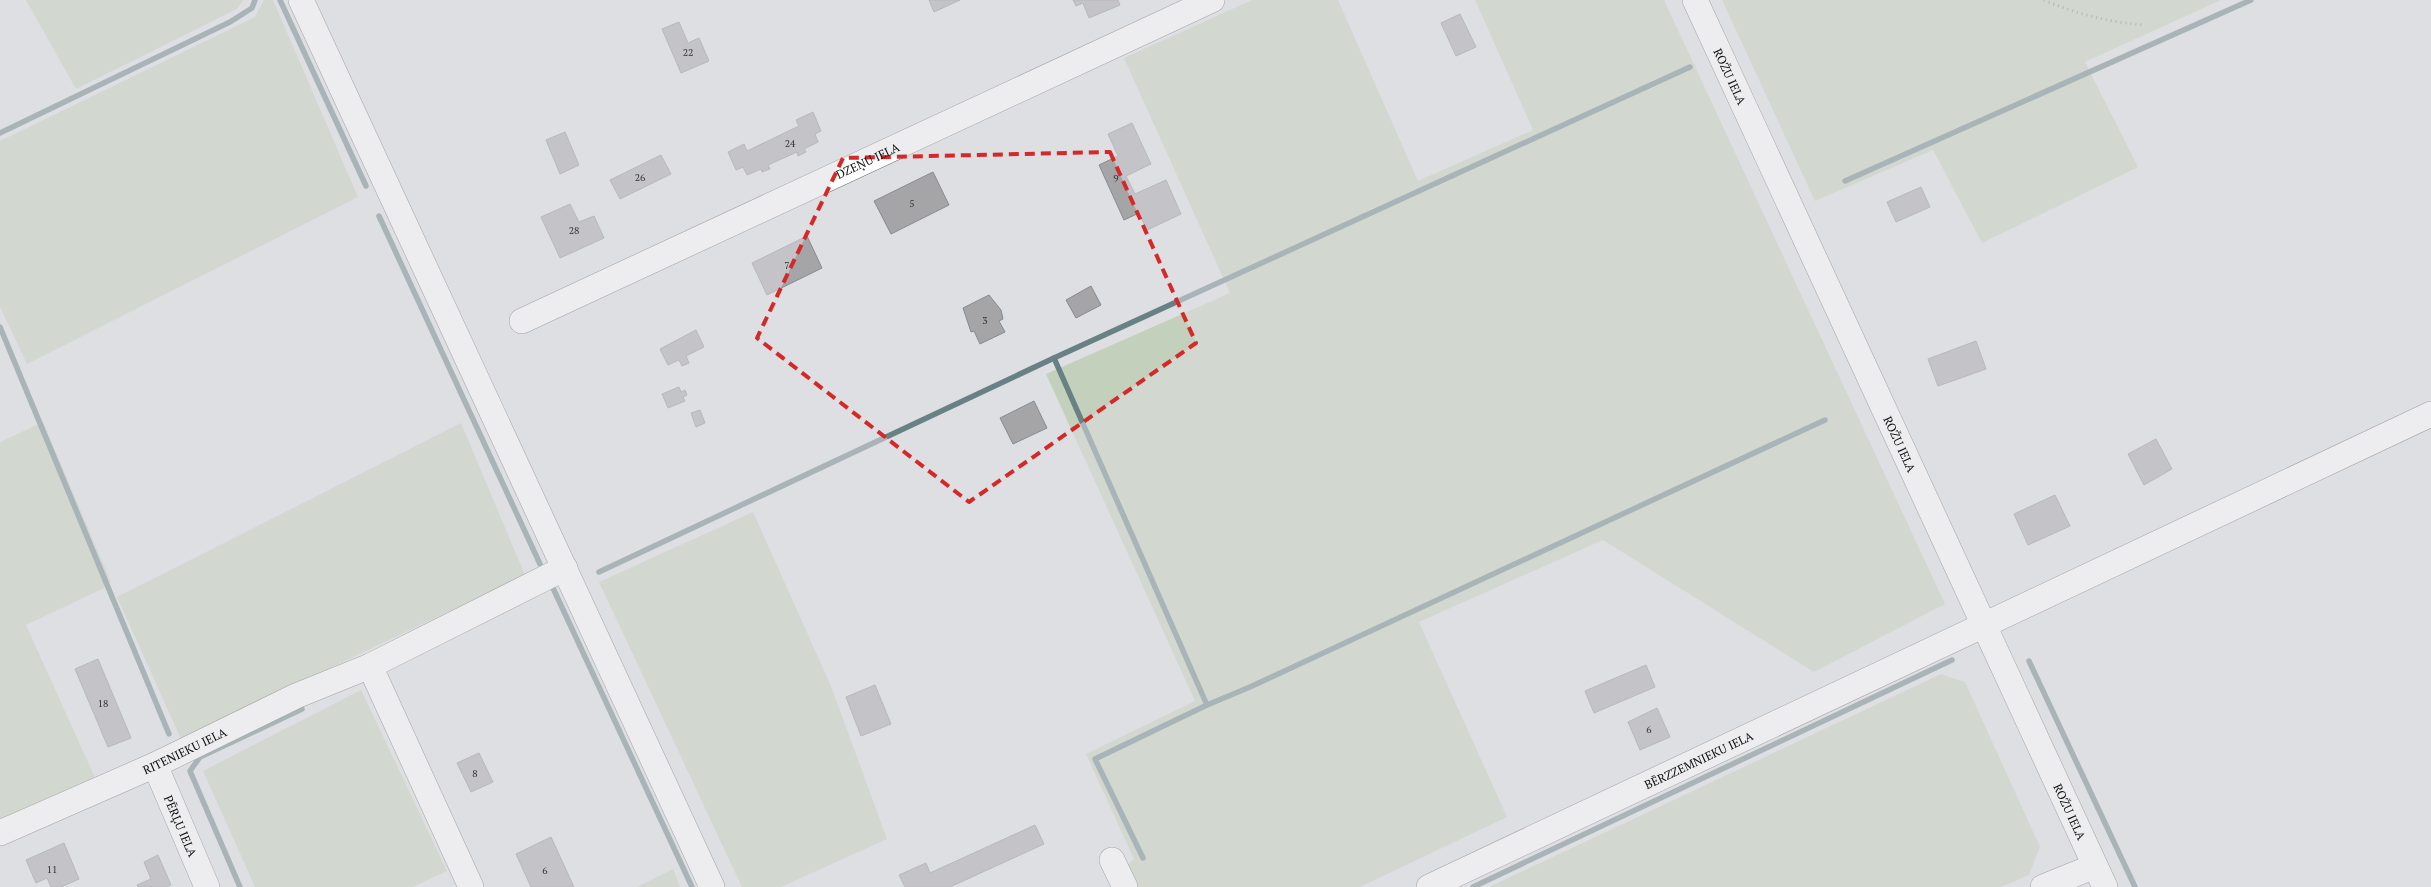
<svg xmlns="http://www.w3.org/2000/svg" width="2431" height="887" font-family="'PT Serif',serif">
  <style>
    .green { fill: #c3d0bb }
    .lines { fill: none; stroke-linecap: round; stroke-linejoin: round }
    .stream { stroke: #678184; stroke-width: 5.5 }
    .building { fill: #a5a5a8; stroke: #898a8d }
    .minor-casing { stroke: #5d5d60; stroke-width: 26 }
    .path { stroke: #848587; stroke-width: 3; stroke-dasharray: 1 4; stroke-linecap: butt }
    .minor { stroke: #fff; stroke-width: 25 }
    .marked { fill: none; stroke: #d62828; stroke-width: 4; stroke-dasharray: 10 6; stroke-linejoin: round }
    .labels { text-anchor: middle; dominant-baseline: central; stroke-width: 4; stroke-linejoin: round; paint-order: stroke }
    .number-label { font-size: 10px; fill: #343436 }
    .street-label { font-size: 12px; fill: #0e0f10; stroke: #fff }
  </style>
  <rect width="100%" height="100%" fill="#dedfe2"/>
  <g class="green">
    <polygon points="26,0 243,0 237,9 76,89"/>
    <polygon points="264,0 273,0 358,197 27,364 0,307 0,141 255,17"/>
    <polygon points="1252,0 1338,0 1418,181 1533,130 1475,0 1664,0 1945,604 1814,672 1603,540 1419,622 1507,817 1360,887 1135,887 1126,866 1134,859 1086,754 1195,701 1046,374 1230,293 1124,58"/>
    <polygon points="1722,0 2221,0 2085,62 2138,167 1982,243 1933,150 1815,201"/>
    <polygon points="43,422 111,582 102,589 26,625 96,780 0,823 0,442"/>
    <polygon points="461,423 525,575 181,739 117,597"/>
    <polygon points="753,512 831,686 887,839 781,887 742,887 599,582"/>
    <polygon points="1941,674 1965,682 2040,847 2029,875 2001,887 1489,887"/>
    <polygon points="361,690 447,871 413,887 255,887 203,771"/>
    <polygon points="673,869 680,887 637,887"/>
  </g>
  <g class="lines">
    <g class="stream">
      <polyline points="280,0 366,186"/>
      <polyline points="0,133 230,22 252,8 255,0"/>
      <polyline points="1845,181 2251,0"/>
      <polyline points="379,216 540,564"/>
      <polyline points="0,327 169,734"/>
      <polyline points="1054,358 1207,705"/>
      <polyline points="599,572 1054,358 1690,67"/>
      <polyline points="553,588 692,887"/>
      <polyline points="2029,661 2135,887"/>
      <polyline points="1143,858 1095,759 1207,705 1250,687 1825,420"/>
      <polyline points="240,887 190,771 200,757 302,709"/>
      <polyline points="1473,887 1952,660"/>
    </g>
  </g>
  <g class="building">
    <polygon points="929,0 960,0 934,12"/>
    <polygon points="1073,0 1118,0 1120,5 1089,18 1083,3 1076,6"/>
    <polygon points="1460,14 1476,47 1456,56 1441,23"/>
    <polygon points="679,22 688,43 699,38 709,61 681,73 662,29"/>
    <polygon points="813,112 821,131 815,134 818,142 804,149 806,152 798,156 797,152 768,165 770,169 762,172 761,169 747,175 743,167 736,170 728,152 744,144 747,151 799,126 796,120"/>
    <polygon points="1132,123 1151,164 1126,176 1135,194 1166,180 1181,214 1147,230 1139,213 1124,220 1099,165 1118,156 1108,134"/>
    <polygon points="565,132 579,165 560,174 546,140"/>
    <polygon points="661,155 671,174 620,199 610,180"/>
    <polygon points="933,172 949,205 891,234 874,201"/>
    <polygon points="1921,187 1930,207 1896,222 1887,202"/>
    <polygon points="570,204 579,222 594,216 604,238 560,258 541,217"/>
    <polygon points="807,236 822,268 767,295 752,263"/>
    <polygon points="1091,286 1101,305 1076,318 1066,300"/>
    <polygon points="989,295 1001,310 1003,319 999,321 1005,332 980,344 974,331 971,332 963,308"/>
    <polygon points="696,330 704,347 686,356 689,363 682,366 679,360 668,365 660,349"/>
    <polygon points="1976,341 1986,369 1938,386 1928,359"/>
    <polygon points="679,387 681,392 685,390 687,395 683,397 685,401 668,408 662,394"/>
    <polygon points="1034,401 1047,428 1013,444 1000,418"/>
    <polygon points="700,410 705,423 696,427 691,413"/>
    <polygon points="2156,439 2172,469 2144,485 2128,454"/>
    <polygon points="2055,495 2070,526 2028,545 2014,514"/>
    <polygon points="98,659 131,738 108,747 75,669"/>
    <polygon points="1646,665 1655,687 1594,713 1585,691"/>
    <polygon points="875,685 891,724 861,736 846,697"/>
    <polygon points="1657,708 1670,737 1640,750 1628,722"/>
    <polygon points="479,753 493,782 471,792 457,763"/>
    <polygon points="1035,825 1044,844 950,887 905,887 899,875 926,863 930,873"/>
    <polygon points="551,837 574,887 531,887 516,854"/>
    <polygon points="64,843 79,879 61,887 51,887 47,878 36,883 26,860"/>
    <polygon points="158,855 171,885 166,887 138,887 137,885 151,879 144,862"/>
  </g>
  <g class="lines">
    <defs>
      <g id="minor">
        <polyline points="301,0 712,887"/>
        <path id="s1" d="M1695,0L2105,887"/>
        <path id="s2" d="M522,321L1212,0"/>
        <polyline points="370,666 471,887"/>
        <path id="s3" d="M155,765L207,887"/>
        <path id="s4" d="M0,833L155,765L296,696L370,666L565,568"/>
        <polyline points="1112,860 1125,887"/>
        <path id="s5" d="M1429,887L2431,414"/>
        <polyline points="2043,887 2095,866"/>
      </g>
    </defs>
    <use href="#minor" class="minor-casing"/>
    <path class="path" d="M2044,0C2076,14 2108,22 2144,25"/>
    <use href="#minor" class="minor"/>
  </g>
  <path d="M0 0H2431V887H0ZM1110,152L1196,343L969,502L757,338L843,158Z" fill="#dedfe2" fill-opacity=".55" fill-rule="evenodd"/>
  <path class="marked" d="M1110,152L1196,343L969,502L757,338L843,158Z"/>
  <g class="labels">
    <g class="number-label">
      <text x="688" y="52">22</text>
      <text x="790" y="143">24</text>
      <text x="640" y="177">26</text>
      <text x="1116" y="178">9</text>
      <text x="912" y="203">5</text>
      <text x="574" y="230">28</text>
      <text x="787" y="265">7</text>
      <text x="985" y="320">3</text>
      <text x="103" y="703">18</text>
      <text x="1649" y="729">6</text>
      <text x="475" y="773">8</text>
      <text x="52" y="869">11</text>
      <text x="545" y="870">6</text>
    </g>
    <g class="street-label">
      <text stroke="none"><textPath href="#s1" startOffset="84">ROŽU IELA</textPath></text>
      <text stroke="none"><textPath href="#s2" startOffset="381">DZEŅU IELA</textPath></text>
      <text stroke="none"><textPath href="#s1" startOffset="489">ROŽU IELA</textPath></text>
      <text stroke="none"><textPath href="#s4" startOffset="202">RITENIEKU IELA</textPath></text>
      <text stroke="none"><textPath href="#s5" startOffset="298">BĒRZZEMNIEKU IELA</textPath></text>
      <text stroke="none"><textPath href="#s1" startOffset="894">ROŽU IELA</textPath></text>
      <text stroke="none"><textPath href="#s3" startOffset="66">PĒRĻU IELA</textPath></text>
    </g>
  </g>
</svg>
